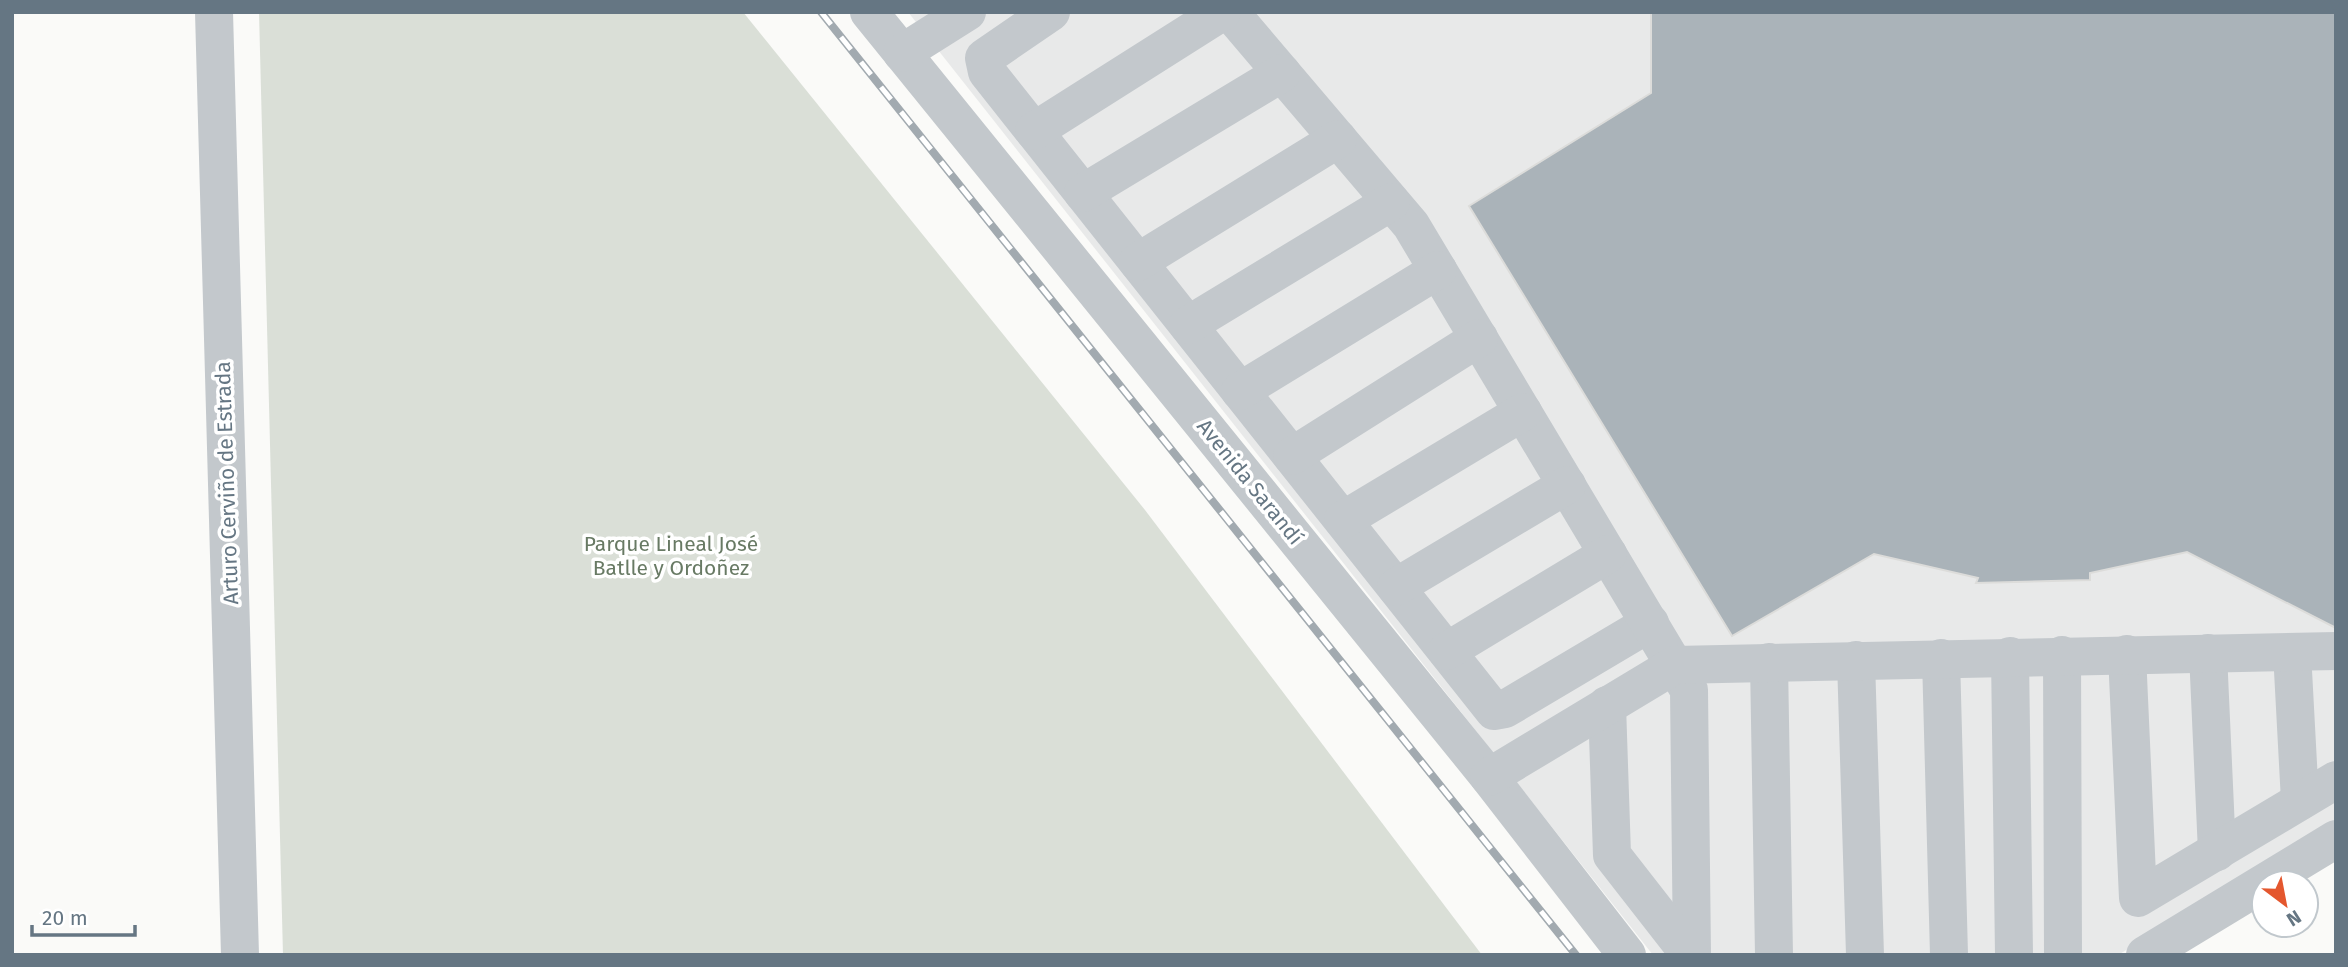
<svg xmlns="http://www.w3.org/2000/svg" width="2348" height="967" font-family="'Fira Sans',sans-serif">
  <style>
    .built { fill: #e8e9e9 }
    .green { fill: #dadfd7 }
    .building { fill: #aab3b9; stroke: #dcdcda; stroke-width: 2 }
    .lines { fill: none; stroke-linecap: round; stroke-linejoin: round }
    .minor { stroke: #c3c8cc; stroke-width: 38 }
    .rail-casing { stroke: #a2aab0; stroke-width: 8 }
    .rail { stroke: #fff; stroke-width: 5; stroke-dasharray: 16; stroke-linecap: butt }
    .labels { text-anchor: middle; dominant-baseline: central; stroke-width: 7; stroke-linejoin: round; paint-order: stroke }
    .street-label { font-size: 21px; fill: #657683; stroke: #fff }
    .park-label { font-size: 21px; fill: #687a64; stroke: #fff }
  </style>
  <rect width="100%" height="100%" fill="#fafaf8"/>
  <polygon class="built" points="908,12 2336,12 2336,822 2118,955 1653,955"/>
  <polygon class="green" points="259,12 743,12 1145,510 1482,955 283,955"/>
  <polygon class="building" points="1651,12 2336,12 2336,628 2187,552 2090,573 2090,580 1976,583 1978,578 1874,554 1732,636 1469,206 1651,93"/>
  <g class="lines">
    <g class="minor">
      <polyline points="214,12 240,955"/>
      <polyline points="869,12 1489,777 1627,955"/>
      <polyline points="1051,12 984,58 987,72 1494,711 1505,709 1650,623"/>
      <polyline points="1230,12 1411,225 1689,690 1692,955"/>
      <polyline points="902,53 967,12"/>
      <polyline points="1034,131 1222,12"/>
      <polyline points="1083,193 1282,73"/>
      <polyline points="1138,262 1338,139"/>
      <polyline points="1188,325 1391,202"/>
      <polyline points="1240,391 1438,270"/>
      <polyline points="1292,456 1479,338"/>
      <polyline points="1343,520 1523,412"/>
      <polyline points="1396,587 1567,485"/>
      <polyline points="1447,651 1608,554"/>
      <polyline points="2292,652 2300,801"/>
      <polyline points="2208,653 2217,852"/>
      <polyline points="2127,654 2138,898 2336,780"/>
      <polyline points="2062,655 2063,955"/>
      <polyline points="2010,656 2014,955"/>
      <polyline points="1941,658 1949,955"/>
      <polyline points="1856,660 1865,955"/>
      <polyline points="1769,662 1774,955"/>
      <polyline points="1607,705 1612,855 1690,955"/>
      <polyline points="1489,777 1675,665 2336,651"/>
      <polyline points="2145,955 2336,839"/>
    </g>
    <defs>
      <polyline id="rail" points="821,12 1576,955"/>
    </defs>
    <use href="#rail" class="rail-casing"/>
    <use href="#rail" class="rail"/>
  </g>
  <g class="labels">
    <g class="street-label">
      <text transform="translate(1250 482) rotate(51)">Avenida Sarandí</text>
      <text transform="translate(227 483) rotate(-92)">Arturo Cerviño de Estrada</text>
    </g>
    <g class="park-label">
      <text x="671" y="544">Parque Lineal José<tspan x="671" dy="24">Batlle y Ordoñez</tspan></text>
    </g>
  </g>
  <rect width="2348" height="967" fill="none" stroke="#657683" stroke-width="28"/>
  <g transform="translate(2285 904) rotate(148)"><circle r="33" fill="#ffffff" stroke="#c1c8cd" stroke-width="2"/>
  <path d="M0-5L12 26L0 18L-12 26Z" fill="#e4572e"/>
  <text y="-10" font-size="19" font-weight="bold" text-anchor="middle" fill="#657683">N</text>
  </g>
  <path d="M32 925v10h103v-10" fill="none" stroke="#657683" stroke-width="3.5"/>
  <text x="42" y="925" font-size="21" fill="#657683" stroke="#ffffff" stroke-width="5" paint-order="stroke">20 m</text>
</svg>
